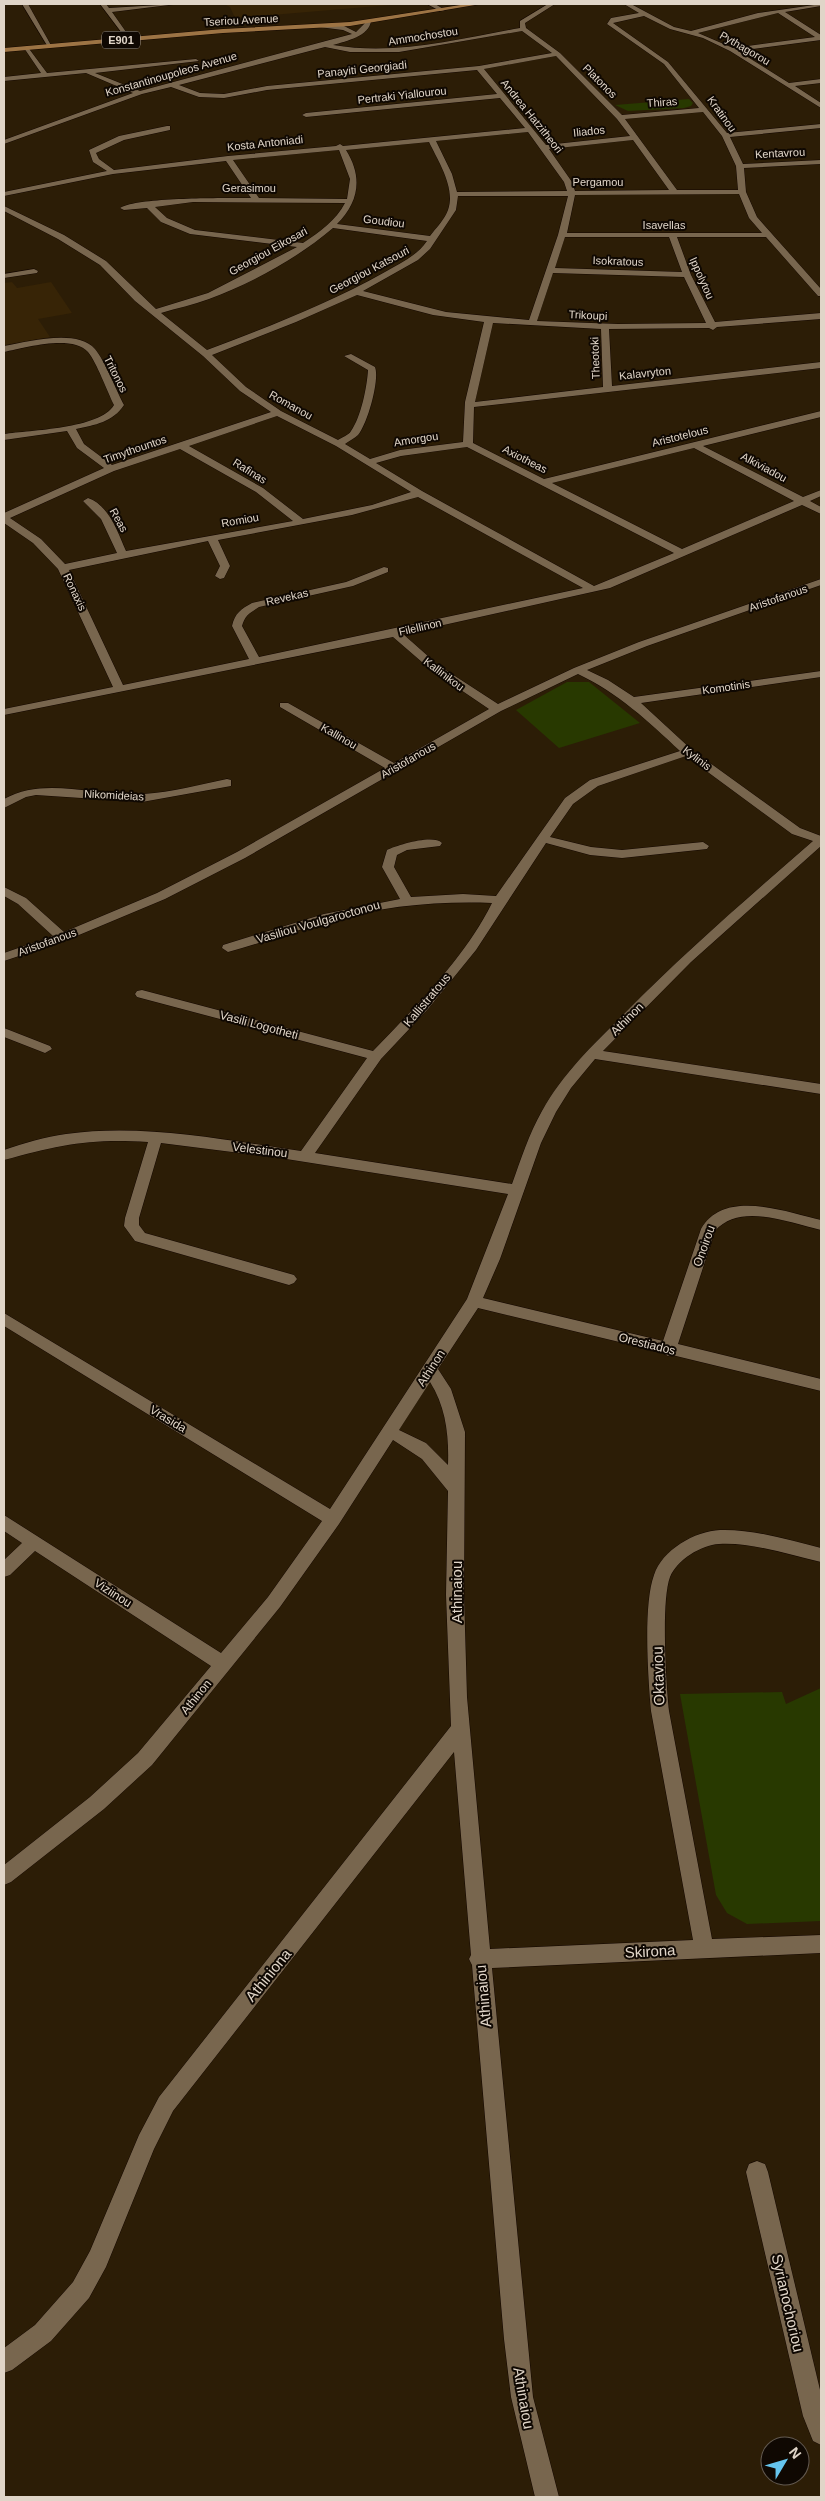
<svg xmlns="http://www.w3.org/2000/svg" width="825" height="2501" font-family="Arial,sans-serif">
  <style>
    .built { fill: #372406 }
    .green { fill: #283900 }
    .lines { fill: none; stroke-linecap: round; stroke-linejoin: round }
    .minor-casing { stroke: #140700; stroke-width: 1 }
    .major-casing { stroke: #140700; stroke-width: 1 }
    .minor { fill: #78664e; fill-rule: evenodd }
    .major { fill: #9d7444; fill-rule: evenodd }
    .labels { text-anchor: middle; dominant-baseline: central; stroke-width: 4; stroke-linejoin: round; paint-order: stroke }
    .far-street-label { font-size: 11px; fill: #e0d5c8; stroke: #0f0802 }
    .shield { fill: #0f0802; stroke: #a1988d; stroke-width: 1 }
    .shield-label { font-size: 11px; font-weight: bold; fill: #e0d5c8 }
    .street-label { font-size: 12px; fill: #e0d5c8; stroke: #0f0802 }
    .near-street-label { font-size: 15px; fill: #e0d5c8; stroke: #0f0802 }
  </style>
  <rect width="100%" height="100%" fill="#2c1d06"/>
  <g class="built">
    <polygon points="224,4 388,4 390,5 235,18 230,7"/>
    <polygon points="12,282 17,288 51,282 72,313 38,319 50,337 4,345 4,283"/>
  </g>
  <g class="green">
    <polygon points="689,99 693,103 691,106 684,108 628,111 615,105"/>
    <polygon points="567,682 589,682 640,723 559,748 516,710"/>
    <polygon points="821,1688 821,1921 747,1924 727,1913 716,1895 680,1694 782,1692 786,1704"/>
  </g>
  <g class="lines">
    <defs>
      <g id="minor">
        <polygon points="22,4 28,4 52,47 48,47"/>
        <polygon points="100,4 106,4 109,8 177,4 112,12 131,39 128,41"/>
        <polygon points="427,4 435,4 445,10 440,11"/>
        <path d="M548,4H555L525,23L526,28L560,53L622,115L699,108L664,64L607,24L611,18L639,13L624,4H631L674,27L691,31L758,13L821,4V6L785,12L821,35V40L738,51L789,83L821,79V83L795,86L821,103V108L730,51L703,38L670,29L644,16L613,23L668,62L727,133L821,124V128L730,137L743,164L821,160V164L744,168L746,192L757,217L821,289V296H818L766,237H677L691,275L715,322L821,313V319L717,327L713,330L709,328L609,329L612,386L821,362V368L474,407L473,443L544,479L821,411V417L703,446L803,497L821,490V496L810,501L821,507V514L802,505L610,588L403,634L438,665L498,704L574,668L639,642L821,579V585L647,646L587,670L608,680L634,697L821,671V677L641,703L692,750L800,828L821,836V846L691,962L603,1051L821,1084V1094L595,1059L571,1088L556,1112L541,1143L500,1259L483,1298L663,1341L701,1229C724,1188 786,1212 821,1220V1230C789,1223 740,1202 715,1231L678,1344L821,1379V1391L672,1355L668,1356L661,1352L478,1308L438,1369L451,1389L465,1432L464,1595L467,1697L490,1949L693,1940L651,1711C648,1678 643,1605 654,1575C662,1550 695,1531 720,1530C754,1529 789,1540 821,1548V1562C789,1555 752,1542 719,1544C701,1545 677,1560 670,1577C661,1601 666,1683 669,1711L712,1939L821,1935V1953L492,1968L533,2397L559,2497H535L511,2397L504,2339L472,1965L469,1959L471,1955L454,1752L173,2111L154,2149L106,2267L89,2298L51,2341L12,2370L4,2373V2348L35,2325L73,2282L90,2251L139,2135L159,2097L451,1726L446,1595L448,1491L422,1459L393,1440L339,1524L280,1607L152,1765L104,1809L11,1882L4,1885V1865L90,1797L138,1753L211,1666L35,1551L10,1575L4,1577V1560L22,1543L4,1531V1515L221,1653L268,1597L322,1521L4,1326V1313L330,1509L467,1299L508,1194L280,1158L161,1143L139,1218V1225L145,1233L294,1275L297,1279L294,1283L289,1285L135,1241L124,1226L125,1218L148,1142C91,1138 58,1145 4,1160V1150C24,1143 45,1137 66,1134C143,1123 225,1140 301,1151L367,1058L137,997L135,994L137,991L142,990L373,1051C416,1006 464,959 492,903C437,901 383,906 330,921C296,930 262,943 228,952L222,948L223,945L324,914L400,899L382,867L387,850C398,845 433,834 442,843L440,846L407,850L397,855L394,867L411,897L463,894L496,896L565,798L590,780L680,751C648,721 618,693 578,674L501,711L245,858L165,899L67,940L4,961V953L53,936L18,904L4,896V887L26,898L64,932L157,893L237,852L385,768L280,707V703H288L394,763L489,709L430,669L393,637L4,715V709L113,687L58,569L33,543L4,523V513L104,468L77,448L67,431L4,440V434C30,430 100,429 114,405C107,391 97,363 88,352C72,334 24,348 4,352V346C27,342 77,328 95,349C105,361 116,390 124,405C113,422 95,425 76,429L84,444L112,465L271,412L240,391L203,356L135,301L100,265L58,239L4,211V206L64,235L106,261L156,309L208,293L297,247L190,234L161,222L147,208L124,210L120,208C136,197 227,198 251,198L226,161L113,174L4,196V192L107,171L93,162L89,150L119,136L167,126H170V130L124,140L96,153L99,159L114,170L228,156L336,146L340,144L343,146L525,128L500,98L306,117L302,115L306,113L497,94L477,70L267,90L224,98L199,97L171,87L142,94L4,144V140L133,93L86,73L4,81V77L41,73L24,48L27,46L47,73L196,59L199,61L95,73L140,91L352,34L343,30L319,27L321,24L344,26L356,32L367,21H371C369,36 347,41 333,45C396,56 458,39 520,28V21ZM778,13L815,37L733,48L698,33ZM522,31L552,53L479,66L267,86L224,94L200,93L179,85L325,47L350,52H399ZM556,56L617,119L630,136L546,145L484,69ZM703,112L722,136L736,166L738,190H677L625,119ZM528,132L564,182L567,191L457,192L452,174L436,141ZM633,140L669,190L575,191L572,182L549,149ZM429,142C438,161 456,188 448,210C445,219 436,228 430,236L337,224C359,202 363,177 346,150ZM339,150L350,179L347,199L259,198L233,160ZM739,194L749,218L762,233H567L575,195ZM458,196H568L558,235L529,320L446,312L363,291L418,260L430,249L456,210ZM193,202L345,203C336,220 320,232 303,243L195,230L167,218L155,207ZM333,228L427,241C417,256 400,263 385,272C328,304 268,327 207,350L161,313C177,308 193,305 209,299C252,283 298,258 333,228ZM565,237H669L682,272L555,268ZM553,273L684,277L706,323L618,324L537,321ZM357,295L433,315L484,322L465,402L463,442L400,450L370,459L345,444C349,441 355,438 358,435C367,425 380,380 375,367L351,354L344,356L368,370C367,387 361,417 351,431C349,435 342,437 338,440L281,411L246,387L212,355L296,322ZM493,323L601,329L603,387L475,402ZM277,416L336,446L411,492L372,505L303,519L263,488L189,446ZM467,447L674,553L594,586L422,491L376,463L401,456ZM694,448L794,501L682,549L552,483ZM180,449L256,492L293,521L126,551C118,533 109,505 88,498L83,501L101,519L117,553L65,564L41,539L10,518L114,471ZM418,497L583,588L259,657L242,626C245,615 250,613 259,607L353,586L388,572V568L384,567L346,582L252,603C241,609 235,613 232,626L249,659L123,685L69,570L208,541L220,566L215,576L220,579L224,578L230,566L218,540L352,515ZM686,756L792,834L813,841C749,897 685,952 625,1013C595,1043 563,1073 542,1111C529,1134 521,1159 512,1184L315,1153L381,1059L428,1009L476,950L546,843L590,855L622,858L707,849L709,846L703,842L622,850L591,847L550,837L573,804L598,786ZM430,1382C446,1407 449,1436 448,1465L426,1443L399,1430Z"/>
        <polygon points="34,269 38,271 37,273 4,278 4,274"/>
        <path d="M227,779L231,780V786L142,802L36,795L26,797L4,808V799C47,775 97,798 144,794C172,792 199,785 227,779Z"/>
        <polygon points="4,1028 50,1046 52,1049 45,1053 4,1037"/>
        <polygon points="757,2161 765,2164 768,2172 821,2394 821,2445 813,2441 803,2416 746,2172 749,2164"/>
      </g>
      <polygon id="major" points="467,4 481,4 350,26 223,33 4,52 4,48 223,29 350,22"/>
    </defs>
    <use href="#minor" class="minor-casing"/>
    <use href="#major" class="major-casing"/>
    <use href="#minor" class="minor"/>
    <use href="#major" class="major"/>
  </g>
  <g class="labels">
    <g class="far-street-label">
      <text transform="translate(241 20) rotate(-3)">Tseriou Avenue</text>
      <text transform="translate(423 36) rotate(-9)">Ammochostou</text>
      <text transform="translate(745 48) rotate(30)">Pythagorou</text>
      <text transform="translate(362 69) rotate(-6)">Panayiti Georgiadi</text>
      <text transform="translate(171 74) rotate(-16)">Konstantinoupoleos Avenue</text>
      <text transform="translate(600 81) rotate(45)">Platonos</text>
      <text transform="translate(402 95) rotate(-6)">Pertraki Yiallourou</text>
      <text transform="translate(662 102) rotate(-4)">Thiras</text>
      <text transform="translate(722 114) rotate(54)">Kratinou</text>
      <text transform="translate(532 116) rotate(51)">Andrea Hatzitheori</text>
      <text transform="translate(589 131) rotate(-6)">Iliados</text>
      <text transform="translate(265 143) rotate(-6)">Kosta Antoniadi</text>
      <text transform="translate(780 153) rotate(-3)">Kentavrou</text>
      <text x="598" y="182">Pergamou</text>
      <text x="249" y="188">Gerasimou</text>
      <text transform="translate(384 221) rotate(7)">Goudiou</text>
      <text x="664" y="225">Isavellas</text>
      <text transform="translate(268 251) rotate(-29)">Georgiou Eikosari</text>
      <text transform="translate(618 261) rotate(2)">Isokratous</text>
      <text transform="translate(369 270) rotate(-28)">Georgiou Katsouri</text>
      <text transform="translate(702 278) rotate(66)">Ippolytou</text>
      <text transform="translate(588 315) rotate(3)">Trikoupi</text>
      <text transform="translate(595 358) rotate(-92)">Theotoki</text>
      <text transform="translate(645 373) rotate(-6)">Kalavryton</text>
      <text transform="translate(116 374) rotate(63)">Tritonos</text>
      <text transform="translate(291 405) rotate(29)">Romanou</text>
      <text transform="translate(680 436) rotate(-14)">Aristotelous</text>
      <text transform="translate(416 439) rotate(-9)">Amorgou</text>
      <text transform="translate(135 449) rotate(-19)">Timythountos</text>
      <text transform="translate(525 459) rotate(27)">Axiotheas</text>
      <text transform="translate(764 467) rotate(28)">Alkiviadou</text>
      <text transform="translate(250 471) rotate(32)">Rafinas</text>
      <text transform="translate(119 520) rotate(61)">Reas</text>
      <text transform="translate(240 520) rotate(-10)">Romiou</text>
      <text transform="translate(75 592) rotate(65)">Ronaxis</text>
      <text transform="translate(287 597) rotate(-13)">Revekas</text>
      <text transform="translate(778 598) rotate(-19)">Aristofanous</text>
      <text transform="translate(420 627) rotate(-13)">Filellinon</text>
      <text transform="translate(444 674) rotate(37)">Kallinikou</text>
      <text transform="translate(726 687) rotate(-8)">Komotinis</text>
      <text transform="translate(339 736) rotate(30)">Kallinou</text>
      <text transform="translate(697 758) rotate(37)">Kylinis</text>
      <text transform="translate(408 760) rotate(-30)">Aristofanous</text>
      <text transform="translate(114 795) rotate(3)">Nikomideias</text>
      <text transform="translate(47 942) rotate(-20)">Aristofanous</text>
    </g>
    <rect class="shield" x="102" y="31.5" width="38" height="17" rx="4"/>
    <g class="shield-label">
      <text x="121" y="40">E901</text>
    </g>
    <g class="street-label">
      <text transform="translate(318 922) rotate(-16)">Vasiliou Voulgaroctonou</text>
      <text transform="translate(427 1000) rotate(-50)">Kallistratous</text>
      <text transform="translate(627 1019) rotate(-45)">Athinon</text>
      <text transform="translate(259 1025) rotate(15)">Vasili Logotheti</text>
      <text transform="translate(260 1150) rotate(7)">Velestinou</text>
      <text transform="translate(704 1246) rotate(-70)">Onoirou</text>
      <text transform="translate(647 1344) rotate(14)">Orestiados</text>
      <text transform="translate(431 1368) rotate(-57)">Athinon</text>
      <text transform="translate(168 1419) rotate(31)">Vrasida</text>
      <text transform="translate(113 1593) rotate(33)">Viziinou</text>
      <text transform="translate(196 1697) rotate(-51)">Athinon</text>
    </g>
    <g class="near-street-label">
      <text transform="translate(456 1592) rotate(-90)">Athinaiou</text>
      <text transform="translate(658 1676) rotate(-92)">Oktaviou</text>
      <text transform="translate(650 1951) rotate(-3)">Skirona</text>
      <text transform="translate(268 1975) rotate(-51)">Athiniona</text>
      <text transform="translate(483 1996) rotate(-95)">Athinaiou</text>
      <text transform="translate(788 2303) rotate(77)">Syrianochoriou</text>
      <text transform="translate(524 2398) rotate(80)">Athinaiou</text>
    </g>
  </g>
  <rect width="825" height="2501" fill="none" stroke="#e0d5c8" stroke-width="10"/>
  <g transform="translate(785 2461) rotate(52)"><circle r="24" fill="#0f0802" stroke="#635a51"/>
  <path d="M0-4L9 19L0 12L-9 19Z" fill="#65c5ee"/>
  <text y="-8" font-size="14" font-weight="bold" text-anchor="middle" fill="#e0d5c8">N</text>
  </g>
</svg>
